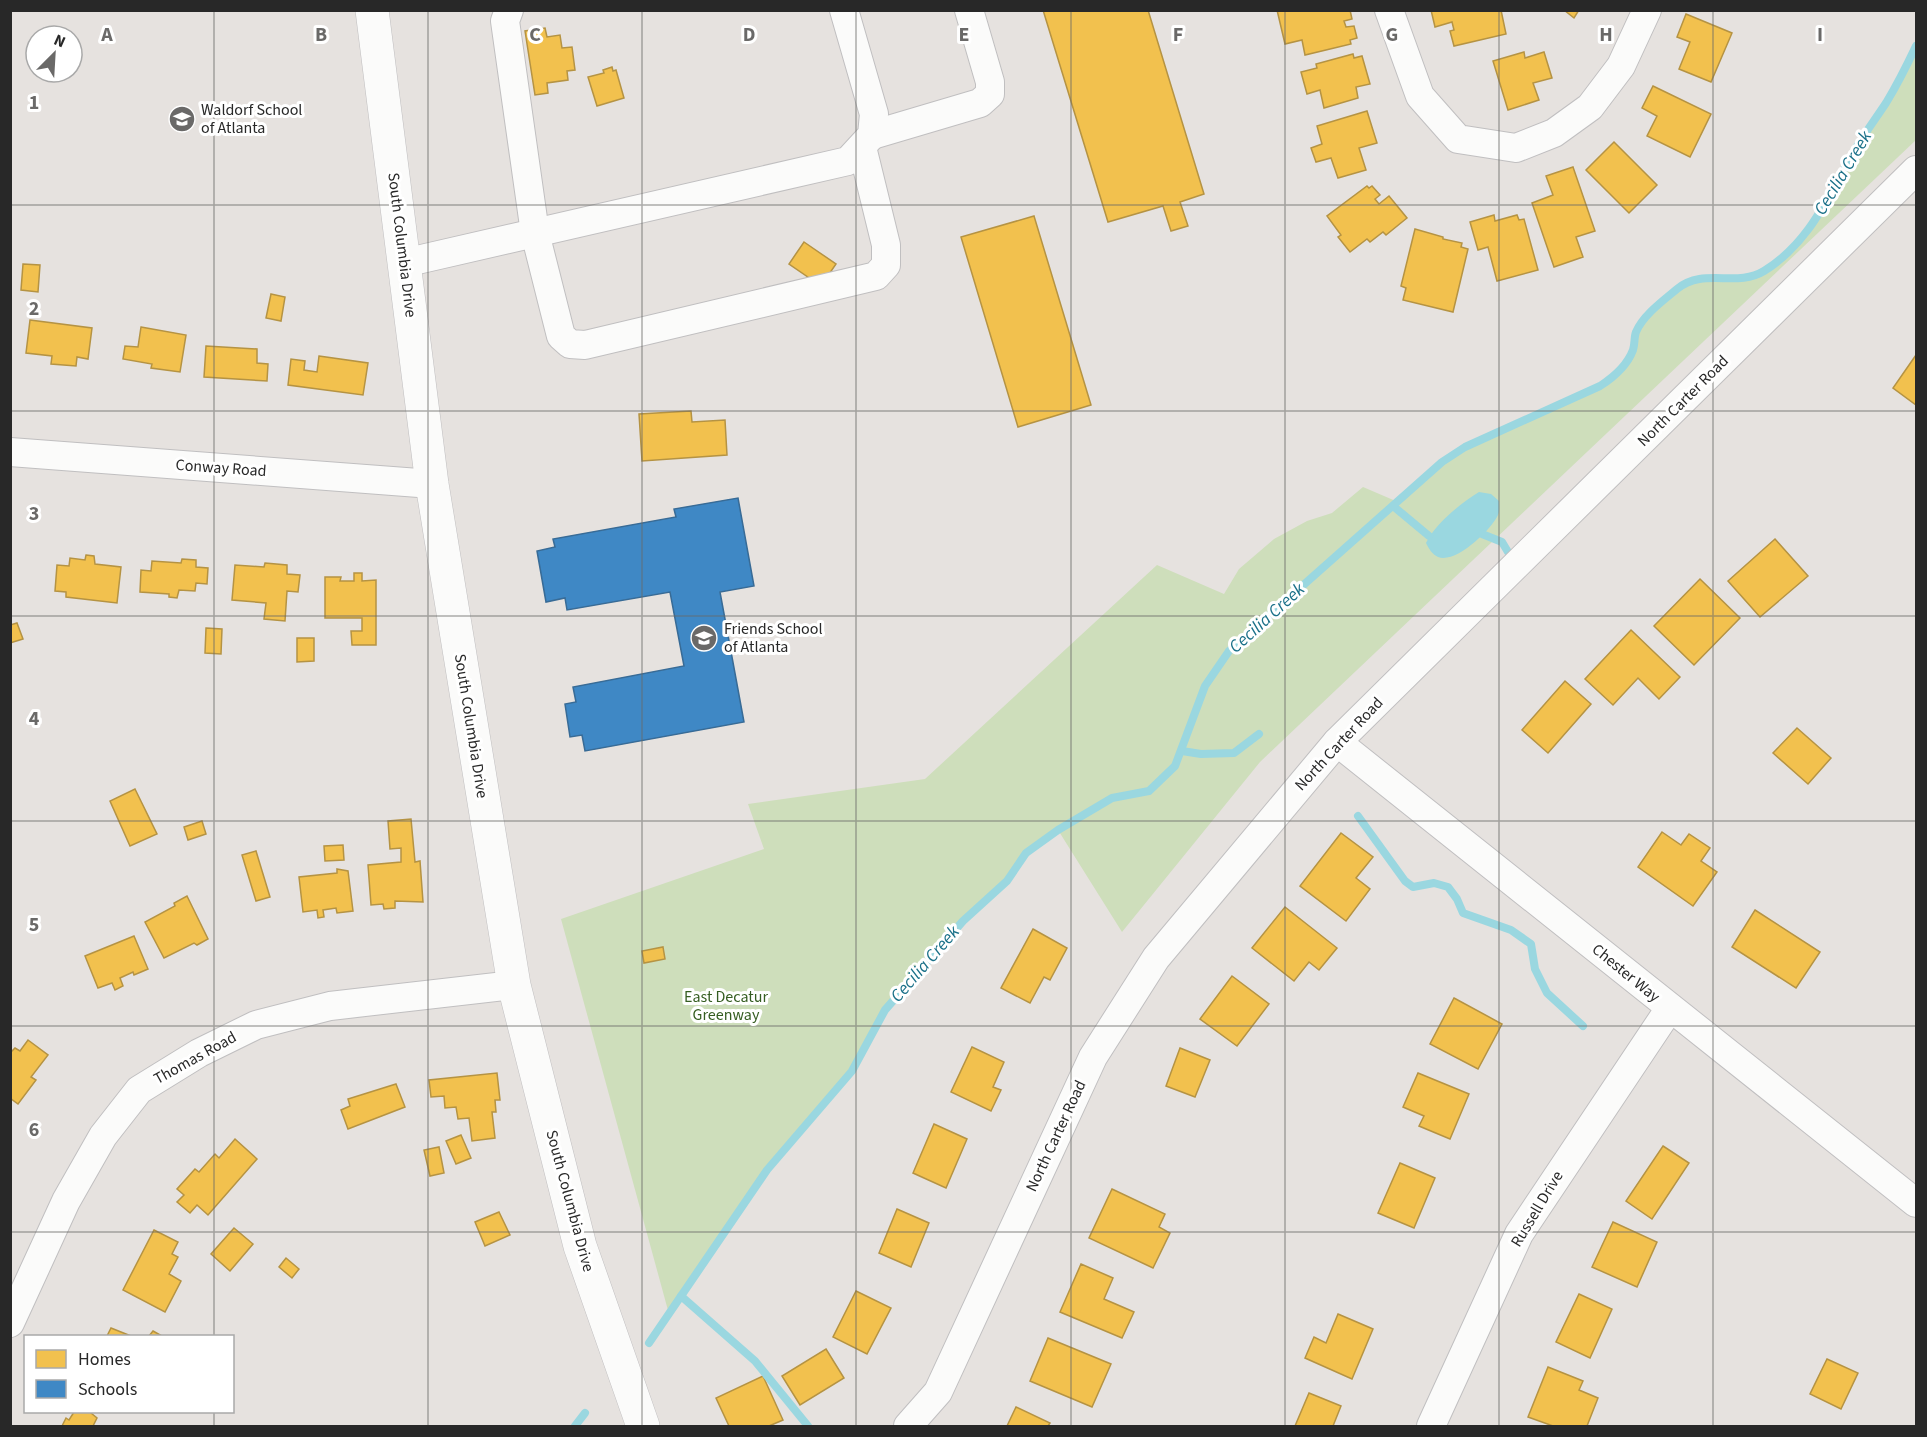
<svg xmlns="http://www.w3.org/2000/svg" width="1927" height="1437" font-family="'Source Sans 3',sans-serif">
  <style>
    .green { fill: #cedebb }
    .water { fill: #9ad7e0 }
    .homes { fill: #f2c14e; stroke: #b59343; stroke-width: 1.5 }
    .schools { fill: #3f88c5; stroke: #386b96; stroke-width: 1.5 }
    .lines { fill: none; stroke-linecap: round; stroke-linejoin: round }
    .stream { stroke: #9ad7e0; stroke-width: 8 }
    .street-casing { stroke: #c0bfc0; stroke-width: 30 }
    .secondary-casing { stroke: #c0bfc0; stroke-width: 34 }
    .street { stroke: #fbfbfa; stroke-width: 28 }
    .secondary { stroke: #fbfbfa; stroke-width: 33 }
    .grid { fill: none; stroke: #6a6968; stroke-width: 1.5; stroke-opacity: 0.55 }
    .labels { text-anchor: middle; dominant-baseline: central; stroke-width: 6; stroke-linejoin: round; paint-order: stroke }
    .poi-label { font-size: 16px; fill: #282828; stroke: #fff; text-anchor: start }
    .street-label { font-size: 16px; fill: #282828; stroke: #fff }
    .park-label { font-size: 16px; fill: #355d21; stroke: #fff }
    .water-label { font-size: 18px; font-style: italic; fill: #1b7189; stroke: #fff }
    .grid-label { font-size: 20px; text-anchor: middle; font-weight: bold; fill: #6a6968; stroke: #fff; stroke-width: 6; stroke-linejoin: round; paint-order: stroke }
  </style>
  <rect width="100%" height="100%" fill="#e6e2df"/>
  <path class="green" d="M1916,46V140L1260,762L1122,932L1058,830L1026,853L1007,881L991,898L963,921L885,1010L852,1071L767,1170L669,1314L561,919L764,849L748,804L925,779L1157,565L1224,594L1239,569L1274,539L1307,521L1332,513L1363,487L1398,502L1442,462L1465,447L1600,386C1614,377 1627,366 1633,349C1635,344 1634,337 1636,332C1643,315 1664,300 1677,289C1706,265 1733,290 1764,271C1811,242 1829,195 1856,148C1865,133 1876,118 1886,103C1897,85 1907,65 1916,46Z"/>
  <path class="water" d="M1479,492L1491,494L1499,501C1499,506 1500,511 1498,515C1491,530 1456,564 1438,557C1432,554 1429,549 1426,543C1435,524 1461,503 1479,492Z"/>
  <g class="homes">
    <polygon points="1043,10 1148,10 1204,194 1180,202 1188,226 1171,231 1163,206 1108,222"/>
    <polygon points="1277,10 1350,10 1352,19 1344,21 1346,27 1354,26 1357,38 1350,40 1351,44 1305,55 1302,40 1285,44"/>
    <polygon points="1431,10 1501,10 1506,34 1454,46 1450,31 1454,30 1452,22 1435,27"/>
    <polygon points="1564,10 1579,10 1574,18"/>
    <polygon points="1686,14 1732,33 1711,82 1679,69 1690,42 1677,37"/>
    <polygon points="545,28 547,37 560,35 562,48 572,47 575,70 567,71 568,80 547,83 548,93 535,95 525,31"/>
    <polygon points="1524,52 1525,58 1544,52 1552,78 1533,83 1539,100 1508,110 1493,61"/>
    <polygon points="1353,54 1354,58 1362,56 1370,84 1356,87 1358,98 1324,108 1320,90 1307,94 1301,72 1317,68 1316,64"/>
    <polygon points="612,67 613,71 616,70 624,98 597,106 588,77 604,73 603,70"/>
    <polygon points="1653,86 1711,114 1690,157 1647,136 1657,116 1642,108"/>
    <polygon points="1367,111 1377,143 1359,148 1366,170 1338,178 1331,158 1316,162 1311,148 1322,144 1317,126"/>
    <polygon points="1614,142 1657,185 1629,213 1586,170"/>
    <polygon points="1573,167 1595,231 1576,237 1583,257 1554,267 1532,203 1553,195 1546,176"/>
    <polygon points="1367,186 1369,188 1372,186 1380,195 1375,199 1379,204 1389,196 1407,218 1386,235 1383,232 1370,242 1367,239 1350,252 1338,237 1341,235 1327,216"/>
    <polygon points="1494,215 1495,221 1517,215 1519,220 1524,219 1538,270 1497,281 1488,247 1478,250 1470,222"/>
    <polygon points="1034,216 1091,405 1018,427 961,237"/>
    <polygon points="1415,229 1443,237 1443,239 1462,243 1461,247 1468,249 1453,312 1403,300 1406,288 1401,286"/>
    <polygon points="804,242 836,264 821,286 789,264"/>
    <polygon points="23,264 40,265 38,292 21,290"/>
    <polygon points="271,294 285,297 281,321 266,318"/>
    <polygon points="30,320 92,328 88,359 77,357 76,366 51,364 52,356 26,353"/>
    <polygon points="141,327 186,335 180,372 151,368 152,364 123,359 125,346 138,347"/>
    <polygon points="206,346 257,349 257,363 268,364 267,381 204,377"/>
    <polygon points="1916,355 1916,405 1893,388"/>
    <polygon points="319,356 368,363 363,395 288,385 291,359 305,361 304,370 317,372"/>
    <polygon points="691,411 692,422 725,420 727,455 642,461 639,414"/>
    <polygon points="1775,539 1808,576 1760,617 1728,581"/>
    <polygon points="86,555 94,556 95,564 121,567 117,603 66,597 66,592 55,591 57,565 69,566 70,558 85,560"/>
    <polygon points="182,559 196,560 196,567 208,568 207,584 196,583 195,591 179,590 177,598 169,597 169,594 140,592 141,570 151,571 152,561 181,563"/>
    <polygon points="265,563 287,565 287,574 300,575 298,592 287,591 285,621 264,619 266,603 232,600 235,565 264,567"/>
    <polygon points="354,573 362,573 362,581 376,580 376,645 352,645 351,631 362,631 362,618 325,618 325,577 341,577 340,581 354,581"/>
    <polygon points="1700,579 1740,618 1694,665 1654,626"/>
    <polygon points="17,623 23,639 10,643 10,625"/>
    <polygon points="206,628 222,629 221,654 205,653"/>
    <polygon points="1631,630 1680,677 1659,699 1638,678 1613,705 1585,679"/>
    <polygon points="297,638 314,638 314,661 297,662"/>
    <polygon points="1565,681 1591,704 1548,753 1522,730"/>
    <polygon points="1797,728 1831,758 1808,784 1773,753"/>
    <polygon points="135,789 157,834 130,846 110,801"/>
    <polygon points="411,819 415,862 420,861 423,902 395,901 395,908 384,909 383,904 371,905 368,865 401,862 401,848 390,849 388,821"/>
    <polygon points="202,821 206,834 188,840 184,827"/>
    <polygon points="1662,832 1681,845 1689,834 1710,848 1701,861 1717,872 1693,906 1638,867"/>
    <polygon points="1341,833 1373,857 1356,878 1370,889 1346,921 1300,886"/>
    <polygon points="343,845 344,860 325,861 324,846"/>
    <polygon points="256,851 270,897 256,901 242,855"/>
    <polygon points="337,869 348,871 353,911 337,913 336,908 323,910 324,917 318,918 317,910 303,912 299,877 337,873"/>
    <polygon points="187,896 208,939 197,945 194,943 164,958 145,922 175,906 174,903"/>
    <polygon points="1285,907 1337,948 1319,970 1309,962 1294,981 1252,948"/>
    <polygon points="1755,910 1820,952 1796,988 1732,947"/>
    <polygon points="1033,929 1067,948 1050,980 1044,977 1030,1003 1001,988"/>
    <polygon points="134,936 148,969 134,975 133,972 120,978 123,986 115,990 112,983 98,988 85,956"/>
    <polygon points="663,947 665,959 644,963 642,951"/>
    <polygon points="1232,976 1269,1004 1237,1046 1200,1019"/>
    <polygon points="1454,998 1502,1024 1478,1069 1430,1044"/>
    <polygon points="28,1040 48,1055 31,1077 36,1080 18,1104 10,1098 10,1053 15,1048 20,1051"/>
    <polygon points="972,1047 1004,1062 993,1087 1001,1090 991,1111 951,1092"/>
    <polygon points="1180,1048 1210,1060 1195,1097 1166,1086"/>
    <polygon points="497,1073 500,1100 495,1100 496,1112 492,1112 495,1138 472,1141 469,1118 458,1119 456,1107 445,1108 444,1096 431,1097 429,1080"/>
    <polygon points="1418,1073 1469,1094 1450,1139 1419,1126 1424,1116 1403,1107"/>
    <polygon points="396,1084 405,1107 348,1129 341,1110 350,1106 348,1099"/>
    <polygon points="934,1124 967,1139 946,1188 913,1173"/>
    <polygon points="461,1135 471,1158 456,1164 446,1141"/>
    <polygon points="235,1139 257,1159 208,1215 197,1205 190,1213 177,1202 184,1195 177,1189 195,1169 199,1172 215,1154 219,1158"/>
    <polygon points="1663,1146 1689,1163 1652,1219 1626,1201"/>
    <polygon points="439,1147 444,1173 430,1176 424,1150"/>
    <polygon points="1400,1163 1435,1178 1414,1228 1378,1213"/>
    <polygon points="1112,1189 1165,1214 1159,1227 1170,1233 1153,1268 1089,1238"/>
    <polygon points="897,1209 929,1223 911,1267 879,1253"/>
    <polygon points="499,1212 510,1235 485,1246 475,1222"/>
    <polygon points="1613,1222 1657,1242 1637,1287 1592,1267"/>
    <polygon points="234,1228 253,1244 230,1271 211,1254"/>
    <polygon points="154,1230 178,1242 172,1254 178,1257 169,1274 181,1281 165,1312 123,1290"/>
    <polygon points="286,1258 299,1269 292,1278 279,1267"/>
    <polygon points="1081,1264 1113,1278 1104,1299 1134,1312 1122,1338 1060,1312"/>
    <polygon points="856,1291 891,1308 867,1354 833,1337"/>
    <polygon points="1579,1294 1612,1309 1590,1358 1556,1342"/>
    <polygon points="1338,1314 1373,1329 1352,1379 1305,1358 1314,1337 1326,1343"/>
    <polygon points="111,1328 131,1336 107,1336"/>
    <polygon points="153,1331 162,1336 149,1336"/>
    <polygon points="1048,1338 1111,1364 1092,1407 1030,1381"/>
    <polygon points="826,1349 844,1378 800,1405 782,1376"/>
    <polygon points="1827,1359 1858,1373 1841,1409 1810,1394"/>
    <polygon points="1548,1367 1583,1381 1579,1390 1598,1398 1587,1426 1553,1426 1528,1417"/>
    <polygon points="763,1376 783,1420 769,1426 729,1426 716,1398"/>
    <polygon points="1309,1393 1341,1406 1333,1426 1295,1426"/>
    <polygon points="1016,1407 1050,1423 1048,1426 1007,1426"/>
    <polygon points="74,1412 92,1412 91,1413 97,1418 93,1426 62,1426 66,1418 69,1420"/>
  </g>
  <polygon class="schools" points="738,498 754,586 720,592 744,722 585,751 582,735 570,737 565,704 576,702 573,687 684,666 670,592 567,610 565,598 546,602 537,551 555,547 553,539 676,517 674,509"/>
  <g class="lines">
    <g class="stream">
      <polyline points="1393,506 1429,536"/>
      <polyline points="1482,534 1502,542 1508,552"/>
      <polyline points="1182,751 1201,754 1234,753 1259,734"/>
      <polyline points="1358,816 1405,881 1413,887 1434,883 1448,887 1457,899 1463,913 1511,930 1531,944 1535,969 1547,993 1583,1026"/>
      <polyline points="681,1296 755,1361 808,1426"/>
      <path d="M649,1343L767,1170L852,1071L885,1010L963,921L1007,881L1026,853L1058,830L1112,798L1149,791L1175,766L1205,686L1229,651L1442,462L1465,447L1600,386C1614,377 1627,366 1633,350C1635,344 1634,337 1636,332C1643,315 1664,300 1677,289C1704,267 1736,288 1764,271C1811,242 1829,194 1856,148C1865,133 1876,118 1886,103C1897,85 1907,65 1916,46"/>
      <polyline points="575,1426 585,1413"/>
    </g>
    <defs>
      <g id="street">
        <polyline points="509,10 505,21 535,233 561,336 570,344 585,345 876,276 886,265 886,245 862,147"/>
        <polyline points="1389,10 1420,96 1458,139 1516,148 1554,133 1590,107 1621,66 1647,10"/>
        <polyline points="872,135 980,103 990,94 990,82 969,10"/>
        <polyline points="404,263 848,161 872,135 874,114 844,10"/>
        <polyline points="10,452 432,484"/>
        <polyline points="1337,742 1916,1203"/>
        <polyline points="10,1323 66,1201 103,1136 139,1090 199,1053 256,1025 330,1006 514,985"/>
        <polyline points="908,1426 938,1392 1093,1057 1156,958 1337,742 1916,170"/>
        <polyline points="1431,1426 1519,1234 1670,1008"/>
      </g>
      <polyline id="secondary" points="372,10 432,484 514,985 580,1246 643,1426"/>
    </defs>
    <use href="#street" class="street-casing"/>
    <use href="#secondary" class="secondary-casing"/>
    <use href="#street" class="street"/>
    <use href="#secondary" class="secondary"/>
  </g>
  <path class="grid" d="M214,10V1336M428,10V1426M642,10V1426M856,10V1426M1071,10V1426M1285,10V1426M1499,10V1426M1713,10V1426M10,205H1916M10,411H1916M10,616H1916M10,821H1916M10,1026H1916M10,1232H1916M214,1412V1426"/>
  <defs>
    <symbol id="university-disc" viewBox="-11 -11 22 22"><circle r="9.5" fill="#6a6968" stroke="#fff"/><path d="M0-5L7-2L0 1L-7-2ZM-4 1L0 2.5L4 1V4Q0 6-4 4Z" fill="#fff"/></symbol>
    <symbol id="school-disc" viewBox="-11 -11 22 22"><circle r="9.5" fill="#6a6968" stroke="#fff"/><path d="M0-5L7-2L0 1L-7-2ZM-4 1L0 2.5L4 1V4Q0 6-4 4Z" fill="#fff"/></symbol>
  </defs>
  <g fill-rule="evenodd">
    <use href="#university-disc" x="167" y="104" width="30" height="30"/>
    <use href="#school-disc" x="689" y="623" width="30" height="30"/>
  </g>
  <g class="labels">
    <g class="poi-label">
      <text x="201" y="110">Waldorf School<tspan x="201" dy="18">of Atlanta</tspan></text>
      <text x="724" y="629">Friends School<tspan x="724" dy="18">of Atlanta</tspan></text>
    </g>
    <g class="street-label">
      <text transform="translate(402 245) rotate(83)">South Columbia Drive</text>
      <text transform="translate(1683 401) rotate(-45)">North Carter Road</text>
      <text transform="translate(221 468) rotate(4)">Conway Road</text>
      <text transform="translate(471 726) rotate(81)">South Columbia Drive</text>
      <text transform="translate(1339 744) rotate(-47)">North Carter Road</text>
      <text transform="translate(1626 973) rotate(39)">Chester Way</text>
      <text transform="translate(195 1058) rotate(-29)">Thomas Road</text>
      <text transform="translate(1056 1136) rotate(-65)">North Carter Road</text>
      <text transform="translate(570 1201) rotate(75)">South Columbia Drive</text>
      <text transform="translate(1537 1209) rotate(-59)">Russell Drive</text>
    </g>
    <g class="park-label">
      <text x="726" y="997">East Decatur<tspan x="726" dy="18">Greenway</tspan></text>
    </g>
    <g class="water-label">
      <text transform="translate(1843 173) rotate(-59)">Cecilia Creek</text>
      <text transform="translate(1267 618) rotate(-42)">Cecilia Creek</text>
      <text transform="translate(925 964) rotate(-49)">Cecilia Creek</text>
    </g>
  </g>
  <g class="grid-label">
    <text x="107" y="41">A</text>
    <text x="321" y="41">B</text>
    <text x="535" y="41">C</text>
    <text x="749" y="41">D</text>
    <text x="964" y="41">E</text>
    <text x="1178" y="41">F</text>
    <text x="1392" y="41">G</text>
    <text x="1606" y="41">H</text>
    <text x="1820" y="41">I</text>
    <text x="34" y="109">1</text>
    <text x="34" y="315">2</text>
    <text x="34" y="520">3</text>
    <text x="34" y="725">4</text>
    <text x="34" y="931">5</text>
    <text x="34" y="1136">6</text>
  </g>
  <rect width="1927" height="1437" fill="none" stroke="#282828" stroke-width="24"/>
  <rect x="24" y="1335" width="210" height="78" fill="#ffffff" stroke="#a9a9a9" stroke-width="1.5"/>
  <rect x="36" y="1350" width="30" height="18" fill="#f2c14e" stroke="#a9a9a9" stroke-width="1.5"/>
  <text x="78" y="1365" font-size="18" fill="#282828">Homes</text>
  <rect x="36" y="1380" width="30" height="18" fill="#3f88c5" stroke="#a9a9a9" stroke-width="1.5"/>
  <text x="78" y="1395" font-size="18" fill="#282828">Schools</text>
  <g transform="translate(54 54) rotate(24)"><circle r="28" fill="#ffffff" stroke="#a9a9a9" stroke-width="1.5"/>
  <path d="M0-4.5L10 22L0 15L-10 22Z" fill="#6a6968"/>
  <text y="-9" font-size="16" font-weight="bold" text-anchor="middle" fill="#282828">N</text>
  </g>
</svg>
